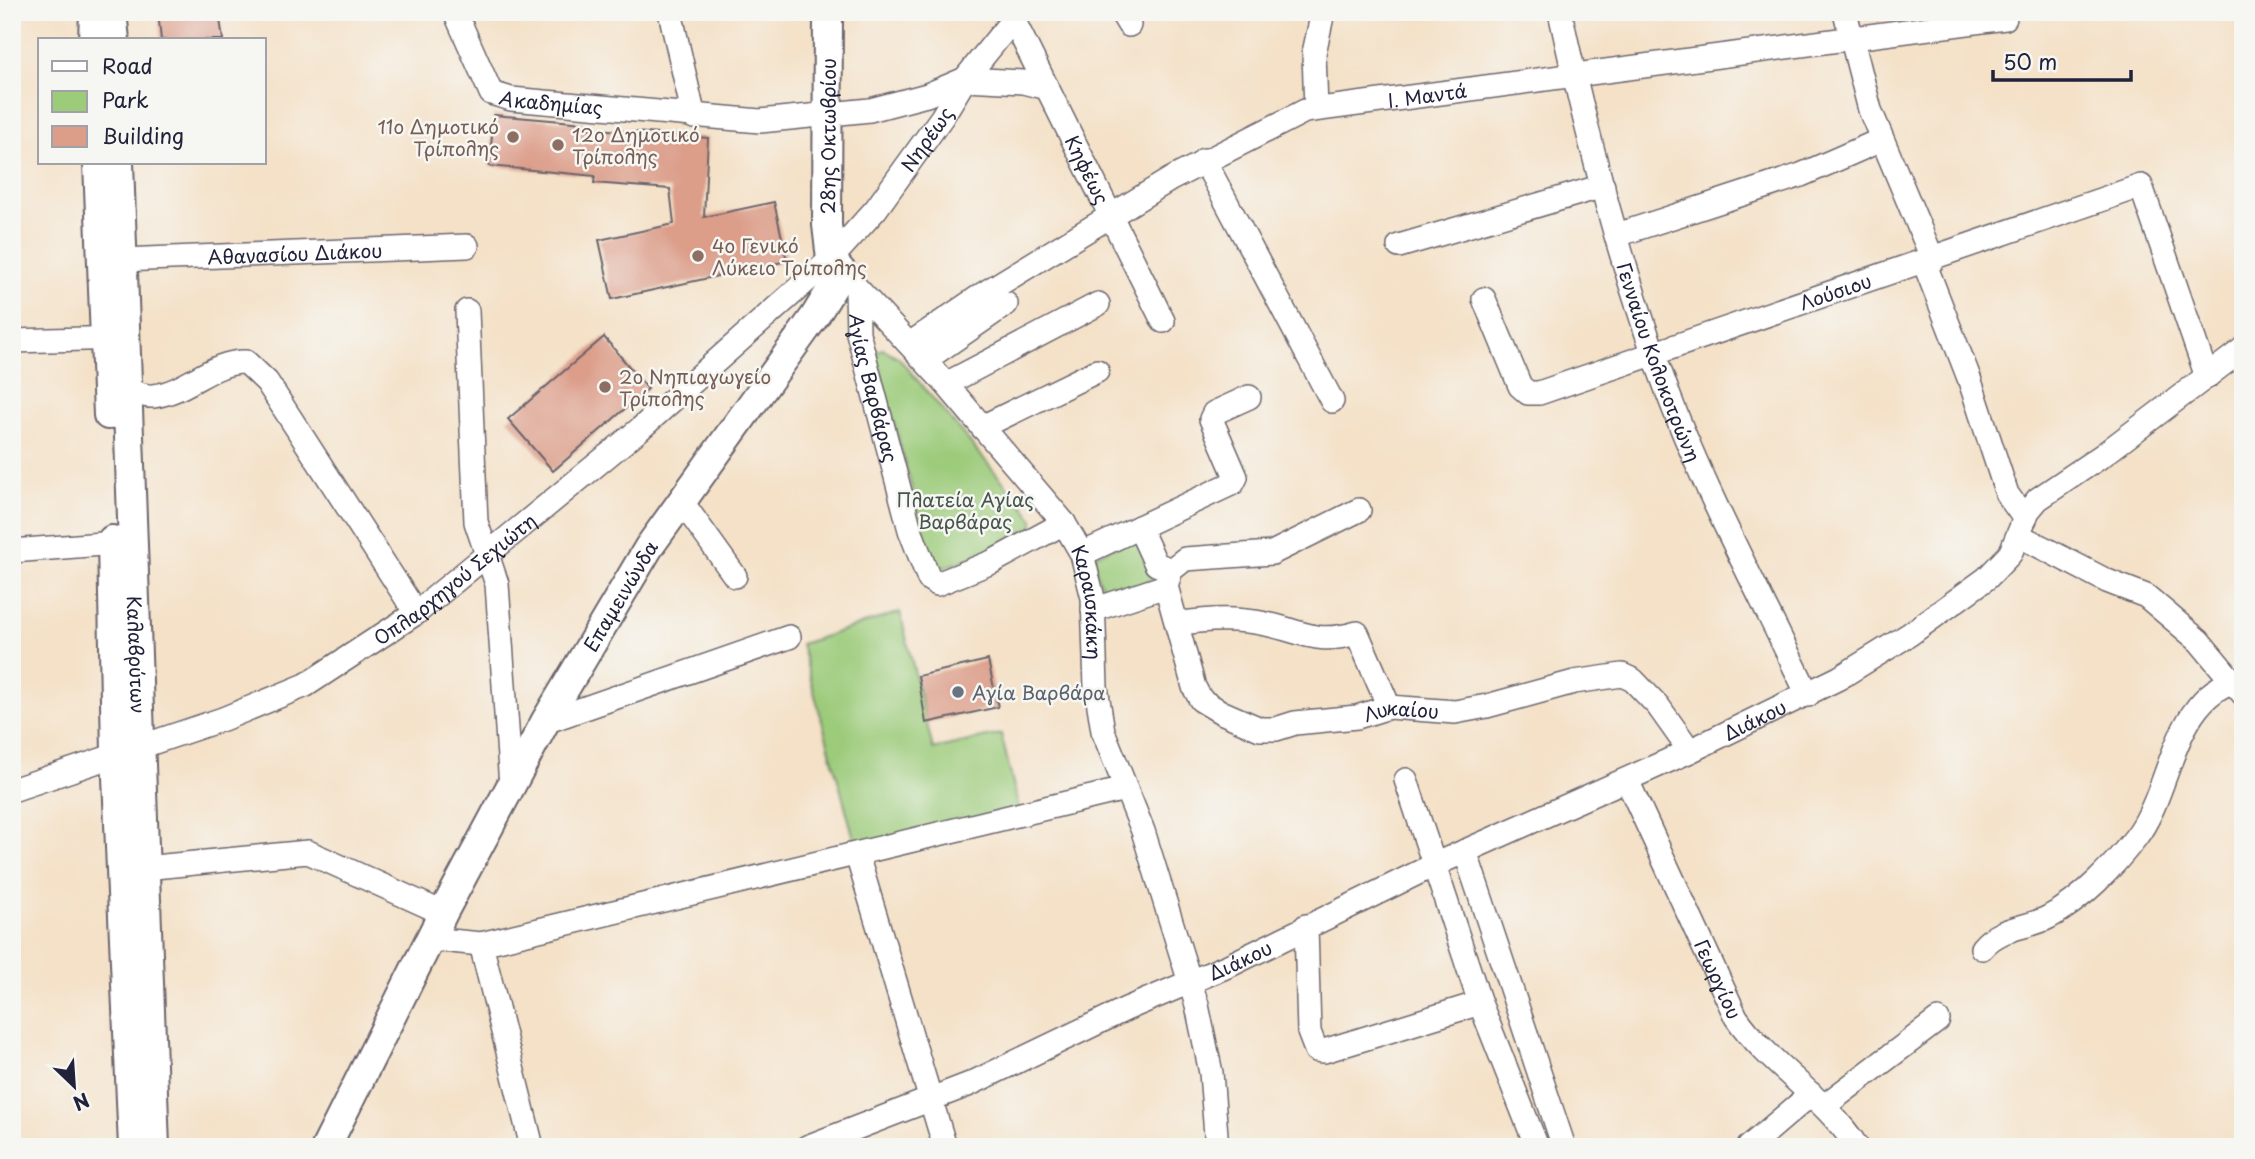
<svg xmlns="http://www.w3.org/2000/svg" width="2255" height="1159" font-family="'Playpen Sans',sans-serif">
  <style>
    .green { fill: #9ccb7a; stroke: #5f765a; stroke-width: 2 }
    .building { fill: #dc9d89 }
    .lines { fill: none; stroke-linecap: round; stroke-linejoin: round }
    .minor-casing { stroke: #6c656c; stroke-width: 26 }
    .major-casing { stroke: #6c656c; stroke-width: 32 }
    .minor { stroke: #fff; stroke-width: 23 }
    .major { stroke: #fff; stroke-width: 28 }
    .education-dot { fill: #8d6e63; stroke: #f6f6f2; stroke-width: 2.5 }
    .worship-dot { fill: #6b7280; stroke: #f6f6f2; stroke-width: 2.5 }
    .labels { text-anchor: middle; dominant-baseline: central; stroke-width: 5; stroke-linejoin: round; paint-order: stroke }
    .street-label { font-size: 19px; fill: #22223b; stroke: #f6f6f2 }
    .education-label { font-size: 19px; fill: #785e54; stroke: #f6f6f2; text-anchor: start }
    .park-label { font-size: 19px; fill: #47554e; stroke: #f6f6f2 }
    .worship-label { font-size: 19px; fill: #5b616d; stroke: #f6f6f2; text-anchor: start }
  </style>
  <rect width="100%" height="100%" fill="#f6f6f2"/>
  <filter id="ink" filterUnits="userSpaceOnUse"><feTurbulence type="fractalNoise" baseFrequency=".0143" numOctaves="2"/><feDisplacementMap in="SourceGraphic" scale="14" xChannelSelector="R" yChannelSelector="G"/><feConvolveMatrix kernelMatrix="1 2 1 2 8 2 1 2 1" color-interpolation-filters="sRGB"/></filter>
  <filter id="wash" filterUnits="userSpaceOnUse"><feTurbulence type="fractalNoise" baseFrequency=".00686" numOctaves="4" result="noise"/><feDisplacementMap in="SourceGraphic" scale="28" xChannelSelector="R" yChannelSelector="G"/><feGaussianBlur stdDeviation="1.57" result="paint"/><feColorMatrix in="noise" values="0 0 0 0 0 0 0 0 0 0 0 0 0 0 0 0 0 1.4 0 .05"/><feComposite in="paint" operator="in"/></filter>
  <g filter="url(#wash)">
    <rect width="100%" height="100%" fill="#f4e1c7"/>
    <g class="green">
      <polygon points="883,349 898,357 1022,504 1033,519 1033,527 993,549 943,568 932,563 877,360 877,351"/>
      <path d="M1137,538L1155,573L1153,579L1111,596C1100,587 1093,569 1095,555Z"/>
      <polygon points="900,612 933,749 1001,734 1019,808 856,846 801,644"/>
    </g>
    <g id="blocks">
      <g class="building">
        <polygon points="158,12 219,12 223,40 161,40"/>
        <polygon points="494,115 584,123 584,128 708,138 704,217 774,202 787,261 612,299 599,240 674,224 670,189 594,183 595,176 489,166"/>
        <polygon points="604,337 648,389 553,471 508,419"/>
        <polygon points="988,660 998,707 926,723 918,676"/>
      </g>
    </g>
  </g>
  <g filter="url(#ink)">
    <use href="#blocks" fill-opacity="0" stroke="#6c656c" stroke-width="2"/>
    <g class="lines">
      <defs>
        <g id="minor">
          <path id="s1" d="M455,12L491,93L511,99L760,121L870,110L927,95L965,79L1019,12"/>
          <polyline points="670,12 694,117"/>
          <polyline points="1121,12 1129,25"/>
          <path id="s2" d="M1560,12C1588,141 1622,272 1669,396C1707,496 1762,598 1808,695"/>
          <polyline points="1845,12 1870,110 1933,260"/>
          <path id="s3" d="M1013,19L1163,321"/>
          <polyline points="965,79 1023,82 1047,88"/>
          <polyline points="1316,109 1314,53 1323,12"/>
          <polyline points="1204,160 1332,401"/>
          <polyline points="1617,235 1801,175 1881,140"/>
          <polyline points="1399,246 1603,186"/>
          <path id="s4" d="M122,260L467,246"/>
          <polyline points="1924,262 1969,378 2007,494 2025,519"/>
          <path id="s5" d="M842,272L946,384L1064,523L1082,554L1093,598L1096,687L1103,731L1143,831L1197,1005L1211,1073L1217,1147"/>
          <path id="s6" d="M857,290L858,333L910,530L929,579L937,584L992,562L1064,523"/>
          <path id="s7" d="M1484,299L1520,386L1528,393H1539L2141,186L2207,377"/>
          <polyline points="467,311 476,522 497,584 511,786"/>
          <polyline points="12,341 122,338"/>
          <path id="s8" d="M911,343L983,294L1171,179L1305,111L2005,18"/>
          <polyline points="925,360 1006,304"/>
          <polyline points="946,384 1098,304"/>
          <path d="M126,390C134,392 145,397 153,396C188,392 211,361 246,362L267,382L416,613"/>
          <polyline points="982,427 1097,371"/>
          <polyline points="682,502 735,576"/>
          <polyline points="1139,527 1156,564 1171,570"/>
          <polyline points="2020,536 2107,581 2146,596 2199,641 2243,694"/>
          <polyline points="12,551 128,542"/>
          <polyline points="1082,554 1233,483 1236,477 1211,419 1214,413 1249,397"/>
          <path id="s9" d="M1166,586L1194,687L1201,700L1221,712L1260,729H1276L1295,723L1357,717L1389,707L1455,712L1487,706L1574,682L1622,675L1633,680L1658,706L1690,751"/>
          <polyline points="1093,610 1166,586 1171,570 1185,559 1272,553 1359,510"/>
          <path d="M1177,624C1205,619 1238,618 1266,624C1305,632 1315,645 1357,633L1389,707"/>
          <polyline points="545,722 789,637"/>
          <polyline points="1406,780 1480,1003 1537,1147"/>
          <path id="s10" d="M1627,780L1736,1017C1770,1066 1824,1096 1857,1147"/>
          <path id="s11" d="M12,790L223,719L306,685L416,613L640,429L831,259L876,209L942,117L965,79"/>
          <polyline points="1465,851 1564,1147"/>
          <polyline points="857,855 945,1147"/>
          <polyline points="144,868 308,852 443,913"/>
          <polyline points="1306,926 1309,1032 1316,1050 1324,1051 1480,1003"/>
          <polyline points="430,939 481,944 1125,789"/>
          <polyline points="481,944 532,1147"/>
          <path d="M1982,948C2000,926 2027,929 2049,917C2082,900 2114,866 2136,837C2173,789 2171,695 2243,678"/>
          <polyline points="1824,1106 1938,1020"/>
          <path id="s12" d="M807,1147L970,1084L1126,1009L1230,965L1434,865L1690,751L1839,678L1910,634L1987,578L2010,554L2028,511L2038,499L2103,455L2243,349"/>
          <polyline points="1749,1147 1811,1094"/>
        </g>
        <g id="major">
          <polyline points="112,12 115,40"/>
          <polyline points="93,40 94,12"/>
          <polyline points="98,163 108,415"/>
          <path id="s13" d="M119,163L155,1147"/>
          <polyline points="112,540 116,754 133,1147"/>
          <path id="s14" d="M326,1147L443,913L545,722L649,547L815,316L842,272L831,259L827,225L828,12"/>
        </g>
      </defs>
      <use href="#minor" class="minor-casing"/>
      <use href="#major" class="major-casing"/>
      <use href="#minor" class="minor"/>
      <use href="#major" class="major"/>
    </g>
  </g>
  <g class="education-dot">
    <circle cx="513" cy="137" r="7"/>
    <circle cx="558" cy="145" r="7"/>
    <circle cx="698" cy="256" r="7"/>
    <circle cx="605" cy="387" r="7"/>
  </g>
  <circle class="worship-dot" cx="958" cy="692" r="7"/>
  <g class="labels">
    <g class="street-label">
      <text stroke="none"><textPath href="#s8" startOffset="581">Ι. Μαντά</textPath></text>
      <text stroke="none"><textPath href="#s1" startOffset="150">Ακαδημίας</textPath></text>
      <text stroke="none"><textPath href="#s14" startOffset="1158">28ης Οκτωβρίου</textPath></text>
      <text stroke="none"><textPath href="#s11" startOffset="1143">Νηρέως</textPath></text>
      <text stroke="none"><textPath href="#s3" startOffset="168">Κηφέως</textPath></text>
      <text stroke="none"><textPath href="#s4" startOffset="173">Αθανασίου Διάκου</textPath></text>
      <text stroke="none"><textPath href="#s7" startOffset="429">Λούσιου</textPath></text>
      <text stroke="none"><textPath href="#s2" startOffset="364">Γενναίου Κολοκοτρώνη</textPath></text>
      <text stroke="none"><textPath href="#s6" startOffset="100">Αγίας Βαρβάρας</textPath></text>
      <text stroke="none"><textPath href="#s11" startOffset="495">Οπλαρχηγού Σεχιώτη</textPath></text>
      <text stroke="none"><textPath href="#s14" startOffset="625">Επαμεινώνδα</textPath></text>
      <text stroke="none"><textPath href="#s5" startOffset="420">Καραισκάκη</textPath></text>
      <text stroke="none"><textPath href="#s13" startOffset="492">Καλαβρύτων</textPath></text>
      <text stroke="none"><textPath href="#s9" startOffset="329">Λυκαίου</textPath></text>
      <text stroke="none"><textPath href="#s12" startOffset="1040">Διάκου</textPath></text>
      <text stroke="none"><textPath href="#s12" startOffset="472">Διάκου</textPath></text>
      <text stroke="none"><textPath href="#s10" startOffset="219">Γεωργίου</textPath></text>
    </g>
    <g class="education-label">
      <text x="499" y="126" text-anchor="end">11ο Δημοτικό<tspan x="499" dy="22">Τρίπολης</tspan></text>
      <text x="572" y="134">12ο Δημοτικό<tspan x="572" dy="22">Τρίπολης</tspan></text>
      <text x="712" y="245">4ο Γενικό<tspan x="712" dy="22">Λύκειο Τρίπολης</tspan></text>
      <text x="619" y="376">2ο Νηπιαγωγείο<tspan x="619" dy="22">Τρίπολης</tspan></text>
    </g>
    <g class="park-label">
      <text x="965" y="499">Πλατεία Αγίας<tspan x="965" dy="22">Βαρβάρας</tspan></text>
    </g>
    <g class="worship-label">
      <text x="972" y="692">Αγία Βαρβάρα</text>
    </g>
  </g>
  <rect width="2255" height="1159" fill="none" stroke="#f6f6f2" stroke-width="42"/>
  <rect x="38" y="38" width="228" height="126" fill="#f6f6f2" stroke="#a1a1a9" stroke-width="2"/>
  <rect x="52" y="61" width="35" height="10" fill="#ffffff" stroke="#a1a1a9" stroke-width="2"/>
  <text x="102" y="74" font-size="21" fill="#22223b">Road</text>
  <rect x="52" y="91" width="35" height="21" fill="#9ccb7a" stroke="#a1a1a9" stroke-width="2"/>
  <text x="102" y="108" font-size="21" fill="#22223b">Park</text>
  <rect x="52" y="126" width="35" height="21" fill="#dc9d89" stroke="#a1a1a9" stroke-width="2"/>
  <text x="102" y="144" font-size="21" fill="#22223b">Building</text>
  <g transform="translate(74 1086) rotate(155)" stroke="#f6f6f2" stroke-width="5" paint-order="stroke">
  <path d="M0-5L12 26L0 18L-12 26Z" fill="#22223b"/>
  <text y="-10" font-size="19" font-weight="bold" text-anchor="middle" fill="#22223b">N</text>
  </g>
  <path d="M1993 70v10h138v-10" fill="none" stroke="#22223b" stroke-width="3.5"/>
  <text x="2003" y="70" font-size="21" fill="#22223b" stroke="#f6f6f2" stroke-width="5" paint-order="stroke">50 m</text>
</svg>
